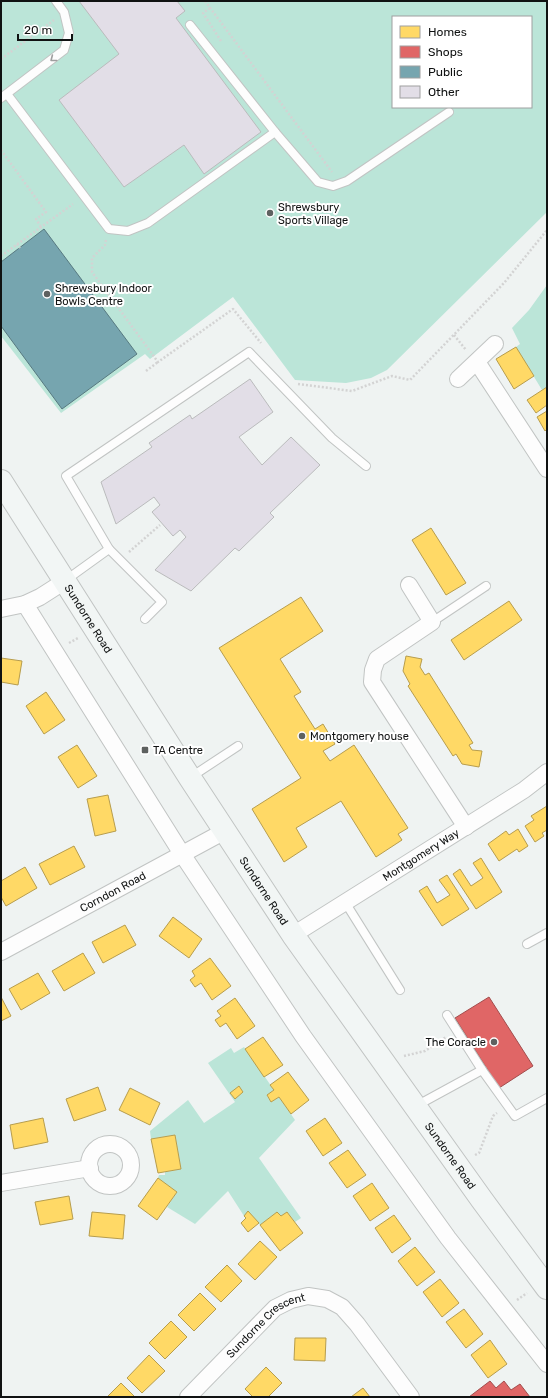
<svg xmlns="http://www.w3.org/2000/svg" width="548" height="1398" font-family="Rubik,sans-serif">
  <style>
    .green { fill: #bbe5d8; fill-rule: evenodd }
    .homes { fill: #ffd966; stroke: #b79d4d }
    .shops { fill: #e06666; stroke: #a24d4d }
    .public { fill: #76a5af; stroke: #577980 }
    .building { fill: #e2dee7; stroke: #babbbc }
    .lines { fill: none; stroke-linecap: round; stroke-linejoin: round }
    .lane-casing { stroke: #c1c4c3; stroke-width: 10 }
    .street-casing { stroke: #c1c4c3; stroke-width: 18 }
    .secondary-casing { stroke: #c1c4c3; stroke-width: 24 }
    .path { stroke: #d3d3d3; stroke-width: 2.5; stroke-dasharray: 2 2; stroke-linecap: butt }
    .lane { stroke: #fdfdfd; stroke-width: 8 }
    .street { stroke: #fdfdfd; stroke-width: 16 }
    .secondary { stroke: #f2f6f5; stroke-width: 22 }
    .oneway { stroke: #9e9f9f }
    .poi-dot { fill: #5e6160; stroke: #fff; stroke-width: 1.5 }
    .labels { text-anchor: middle; dominant-baseline: central; stroke-width: 4; stroke-linejoin: round; paint-order: stroke }
    .poi-label { font-size: 11px; fill: #101212; stroke: #fff; text-anchor: start }
    .street-label { font-size: 11px; fill: #101212; stroke: #fff }
  </style>
  <rect width="100%" height="100%" fill="#eff3f2"/>
  <g class="green">
    <path d="M1,1H547V212L387,370L371,378L346,383L295,380L233,297L150,359L145,354L61,413L1,336ZM393,17H531V107H393Z"/>
    <polygon points="547,285 547,387 542,390 516,347 520,344 512,328 529,310"/>
    <polygon points="244,1047 274,1090 267,1096 271,1102 279,1097 295,1120 259,1158 301,1218 295,1222 287,1212 281,1216 277,1212 260,1225 248,1212 244,1216 228,1191 195,1224 167,1207 177,1192 158,1178 159,1175 165,1175 165,1172 181,1169 175,1135 151,1139 150,1131 188,1100 204,1123 235,1102 208,1063 231,1048 234,1053"/>
  </g>
  <g class="homes">
    <polygon points="516,347 534,376 514,389 496,359"/>
    <polygon points="547,387 547,405 536,413 527,400"/>
    <polygon points="547,411 547,429 545,431 537,417"/>
    <polygon points="431,528 466,583 446,595 412,540"/>
    <polygon points="301,597 323,631 280,659 301,692 294,696 315,729 323,724 335,744 323,751 330,761 354,745 408,828 398,834 402,840 376,857 341,801 296,828 307,847 284,862 252,809 301,778 219,648"/>
    <polygon points="509,601 522,620 464,660 451,640"/>
    <polygon points="406,656 422,659 420,667 425,675 429,673 473,743 469,745 472,750 482,751 479,767 462,764 456,754 453,756 408,686 410,684 403,671"/>
    <polygon points="1,658 22,661 18,685 1,682"/>
    <polygon points="46,692 65,720 44,734 26,706"/>
    <polygon points="77,745 97,776 78,788 58,757"/>
    <polygon points="108,795 116,831 95,836 87,799"/>
    <polygon points="547,806 547,830 542,833 544,836 535,842 525,826 534,820 531,816"/>
    <polygon points="518,829 528,846 519,852 517,849 499,861 488,844 506,831 509,835"/>
    <polygon points="74,846 85,867 50,885 39,864"/>
    <polygon points="481,858 502,892 476,909 453,874 460,869 471,886 483,878 473,863"/>
    <polygon points="25,867 37,888 6,906 1,897 1,881"/>
    <polygon points="447,875 469,909 442,926 419,891 427,886 437,903 450,895 439,880"/>
    <polygon points="173,917 202,939 189,958 159,936"/>
    <polygon points="125,925 136,945 103,963 92,942"/>
    <polygon points="83,953 95,973 64,991 52,971"/>
    <polygon points="210,958 231,986 212,1000 201,983 195,987 190,980 195,976 192,971"/>
    <polygon points="38,973 50,993 21,1010 9,989"/>
    <polygon points="1,997 11,1016 1,1021"/>
    <polygon points="235,998 255,1026 237,1039 226,1023 220,1027 215,1020 221,1016 217,1011"/>
    <polygon points="263,1037 283,1065 264,1077 245,1049"/>
    <polygon points="288,1072 309,1100 291,1114 279,1097 271,1102 267,1095 274,1090 270,1085"/>
    <polygon points="239,1086 243,1092 235,1099 230,1093"/>
    <polygon points="98,1087 106,1110 74,1121 66,1099"/>
    <polygon points="130,1088 160,1103 150,1125 119,1110"/>
    <polygon points="43,1118 48,1142 14,1149 10,1125"/>
    <polygon points="325,1118 342,1143 323,1156 306,1131"/>
    <polygon points="175,1135 181,1169 158,1173 151,1139"/>
    <polygon points="348,1150 366,1175 347,1188 329,1163"/>
    <polygon points="158,1178 177,1192 157,1220 138,1206"/>
    <polygon points="372,1183 389,1208 370,1221 353,1196"/>
    <polygon points="69,1196 73,1219 40,1225 35,1202"/>
    <polygon points="248,1211 259,1223 248,1232 241,1223 246,1218 244,1216"/>
    <polygon points="92,1212 125,1215 123,1239 89,1236"/>
    <polygon points="277,1212 281,1216 287,1212 303,1233 280,1251 260,1225"/>
    <polygon points="394,1215 411,1239 392,1253 375,1228"/>
    <polygon points="260,1241 277,1257 255,1280 238,1264"/>
    <polygon points="415,1247 435,1272 417,1286 398,1261"/>
    <polygon points="227,1265 242,1281 221,1302 205,1287"/>
    <polygon points="440,1279 459,1303 442,1317 423,1292"/>
    <polygon points="200,1293 216,1309 194,1331 178,1315"/>
    <polygon points="464,1309 483,1334 466,1348 446,1322"/>
    <polygon points="171,1321 187,1337 165,1359 149,1343"/>
    <polygon points="295,1338 326,1338 325,1361 294,1360"/>
    <polygon points="490,1340 507,1364 488,1378 471,1355"/>
    <polygon points="149,1355 165,1371 142,1393 127,1378"/>
    <polygon points="266,1367 282,1383 268,1397 253,1397 245,1389"/>
    <polygon points="121,1383 135,1397 107,1397"/>
    <polygon points="363,1388 370,1397 351,1397"/>
  </g>
  <g class="shops">
    <polygon points="489,997 533,1066 499,1088 455,1018"/>
    <polygon points="490,1381 496,1388 504,1381 511,1390 520,1384 530,1397 469,1397"/>
  </g>
  <polygon class="public" points="44,229 137,354 62,409 1,326 1,262"/>
  <g class="building">
    <polygon points="79,1 177,1 185,11 176,18 261,132 204,174 184,145 124,187 59,100 119,54"/>
    <polygon points="250,379 273,412 239,437 262,465 291,437 320,465 270,513 274,517 239,551 235,548 191,591 155,570 186,537 180,530 173,536 152,512 160,505 154,497 116,524 101,482 152,447 149,443 190,415 192,419"/>
  </g>
  <g class="lines">
    <defs>
      <g id="lane">
        <polyline points="190,25 275,132 318,182 333,186 347,181 449,112"/>
        <polyline points="7,94 109,229 128,231 148,223 275,132"/>
        <polyline points="1,98 64,50 69,33 64,12 56,1"/>
        <polyline points="109,549 162,602 145,619"/>
        <polyline points="66,580 109,549 66,476 249,352 332,438 366,466"/>
        <polyline points="432,622 486,586"/>
        <polyline points="191,777 238,746"/>
        <polyline points="345,902 400,990"/>
        <polyline points="527,944 547,933"/>
        <polyline points="447,1015 482,1070 515,1116 547,1098"/>
        <polyline points="416,1106 482,1070"/>
      </g>
      <g id="street">
        <polyline points="477,362 547,469"/>
        <polyline points="458,379 495,344"/>
        <polyline points="409,585 432,622 377,659 373,670 372,682 466,827"/>
        <polyline points="25,604 182,854 303,1036 448,1238 547,1364"/>
        <polyline points="1,609 25,604 40,597 65,581"/>
        <path id="s1" d="M293,935L524,790L547,772"/>
        <path id="s2" d="M1,952L225,831"/>
        <circle cx="110" cy="1165" r="21"/>
        <polyline points="1,1183 90,1168"/>
        <path id="s3" d="M188,1397L275,1308L291,1300L308,1296L327,1299L342,1307L357,1324L411,1397"/>
      </g>
      <g id="secondary">
        <path id="s4" d="M1,481L190,778L293,935L482,1200L547,1288"/>
      </g>
    </defs>
    <use href="#lane" class="lane-casing"/>
    <use href="#street" class="street-casing"/>
    <use href="#secondary" class="secondary-casing"/>
    <g class="path">
      <polyline points="205,1 332,172"/>
      <polyline points="210,8 203,13 221,41"/>
      <polyline points="1,59 54,20"/>
      <polyline points="1,150 46,212 36,219 41,227"/>
      <polyline points="106,240 105,245 92,258 92,272 158,362 233,309 261,343"/>
      <polyline points="17,244 20,248"/>
      <polyline points="1,256 73,204"/>
      <polyline points="454,335 466,350"/>
      <polyline points="146,371 158,362"/>
      <polyline points="298,384 352,391 392,376 410,380 504,283 547,230"/>
      <polyline points="129,552 160,525"/>
      <polyline points="69,643 78,638"/>
      <polyline points="404,1056 425,1051 446,1037"/>
      <polyline points="475,1155 479,1153 493,1116 497,1113"/>
      <polyline points="517,1300 527,1293"/>
    </g>
    <use href="#lane" class="lane"/>
    <use href="#street" class="street"/>
    <use href="#secondary" class="secondary"/>
  </g>
  <defs><path id="oneway-chevron" d="M-2-3.5L2.5 0L-2 3.5" fill="none" stroke-width="1.6" stroke-linecap="round" stroke-linejoin="round"/></defs>
  <use class="oneway" href="#oneway-chevron" transform="translate(53 59) rotate(142)"/>
  <g class="poi-dot">
    <circle cx="270" cy="213" r="4"/>
    <circle cx="47" cy="294" r="4"/>
    <circle cx="302" cy="736" r="4"/>
    <rect x="141" y="746" width="8" height="8" rx="2"/>
    <circle cx="494" cy="1042" r="4"/>
  </g>
  <g class="labels">
    <g class="poi-label">
      <text x="278" y="207">Shrewsbury<tspan x="278" dy="13">Sports Village</tspan></text>
      <text x="55" y="288">Shrewsbury Indoor<tspan x="55" dy="13">Bowls Centre</tspan></text>
      <text x="310" y="736">Montgomery house</text>
      <text x="153" y="750">TA Centre</text>
      <text x="486" y="1042" text-anchor="end">The Coracle</text>
    </g>
    <g class="street-label">
      <text stroke="none"><textPath href="#s4" startOffset="163">Sundorne Road</textPath></text>
      <text stroke="none"><textPath href="#s1" startOffset="151">Montgomery Way</textPath></text>
      <text stroke="none"><textPath href="#s4" startOffset="487">Sundorne Road</textPath></text>
      <text stroke="none"><textPath href="#s2" startOffset="127">Corndon Road</textPath></text>
      <text stroke="none"><textPath href="#s4" startOffset="811">Sundorne Road</textPath></text>
      <text stroke="none"><textPath href="#s3" startOffset="107">Sundorne Crescent</textPath></text>
    </g>
  </g>
  <rect width="548" height="1398" fill="none" stroke="#101212" stroke-width="4"/>
  <rect x="392" y="16" width="140" height="92" fill="#ffffff" stroke="#9fa0a0"/>
  <rect x="400" y="26" width="20" height="12" fill="#ffd966" stroke="#9fa0a0"/>
  <text x="428" y="36" font-size="12" fill="#101212">Homes</text>
  <rect x="400" y="46" width="20" height="12" fill="#e06666" stroke="#9fa0a0"/>
  <text x="428" y="56" font-size="12" fill="#101212">Shops</text>
  <rect x="400" y="66" width="20" height="12" fill="#76a5af" stroke="#9fa0a0"/>
  <text x="428" y="76" font-size="12" fill="#101212">Public</text>
  <rect x="400" y="86" width="20" height="12" fill="#e2dee7" stroke="#9fa0a0"/>
  <text x="428" y="96" font-size="12" fill="#101212">Other</text>
  <path d="M18 34v6h54v-6" fill="none" stroke="#101212" stroke-width="2"/>
  <text x="24" y="34" font-size="12" fill="#101212" stroke="#ffffff" stroke-width="3" paint-order="stroke">20 m</text>
</svg>
